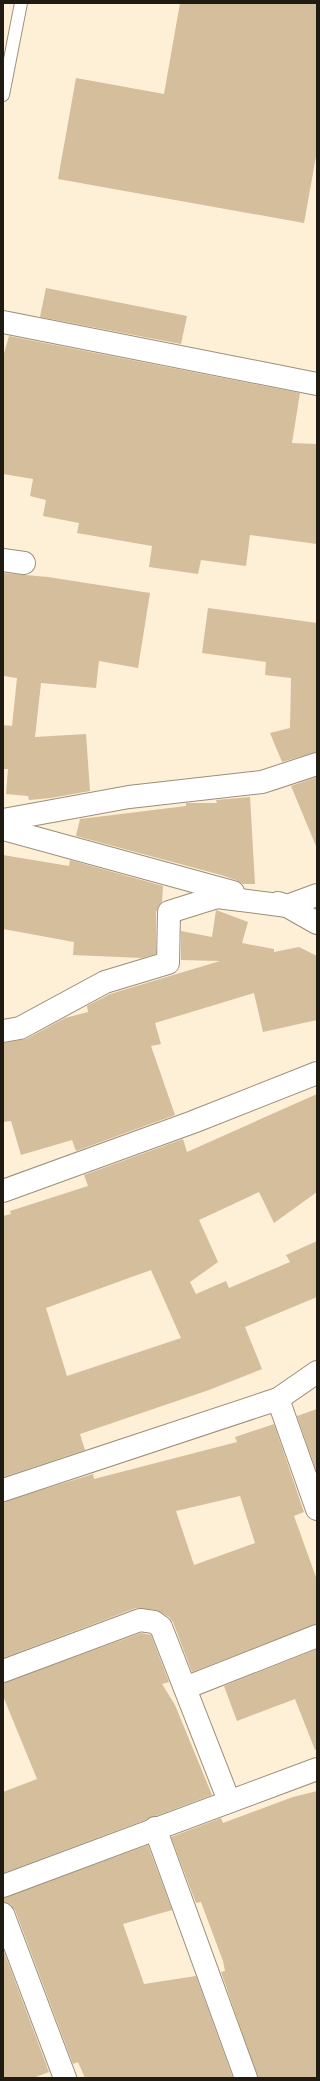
<svg xmlns="http://www.w3.org/2000/svg" width="320" height="2081" font-family="'Sofia Sans Condensed',sans-serif">
  <style>
    .building { fill: #d4be9b; fill-rule: evenodd }
    .lines { fill: none; stroke-linecap: round; stroke-linejoin: round }
    .lane-casing { stroke: #9c8e79; stroke-width: 14 }
    .street-casing { stroke: #9c8e79; stroke-width: 24 }
    .lane { stroke: #fff; stroke-width: 12 }
    .street { stroke: #fff; stroke-width: 22 }
  </style>
  <rect width="100%" height="100%" fill="#feefd7"/>
  <g class="building">
    <polygon points="180,3 317,3 317,151 304,223 58,179 76,78 164,94"/>
    <polygon points="46,288 187,316 181,344 40,317"/>
    <polygon points="9,336 300,393 292,443 317,444 317,544 250,535 246,566 201,560 198,574 149,567 152,546 77,533 79,523 43,516 46,500 30,496 33,479 3,474 3,357"/>
    <polygon points="3,573 48,577 150,593 138,668 99,661 96,688 41,683 35,737 86,734 90,791 51,798 29,800 28,796 6,794 8,769 3,769 3,725 12,726 17,678 3,676"/>
    <polygon points="208,608 317,623 317,752 282,762 270,733 290,728 291,678 265,675 266,662 202,653"/>
    <polygon points="317,777 317,846 316,846 291,786"/>
    <polygon points="250,797 255,884 243,884 236,880 221,875 76,836 80,819 186,806 186,803 217,803 216,800"/>
    <polygon points="3,855 69,866 70,860 163,886 162,902 156,912 156,954 142,958 73,955 74,942 3,929"/>
    <polygon points="216,910 248,922 242,943 274,949 274,952 299,947 317,956 317,1020 263,1032 254,993 155,1023 161,1044 151,1046 175,1115 76,1151 72,1140 21,1155 11,1121 3,1122 3,1043 26,1039 65,1018 88,1012 87,1006 110,994 220,961 181,960 181,931 212,937"/>
    <path d="M317,1094V1192L274,1223L259,1192L199,1220L218,1262L190,1282L196,1294L226,1281L229,1288L290,1262L286,1255L317,1241V1297L245,1327L262,1369L209,1390L80,1434L85,1450L3,1477V1216L11,1214L10,1211L88,1186L84,1175L183,1139L187,1152ZM151,1270L181,1338L67,1376L46,1308Z"/>
    <polygon points="317,1409 317,1470 316,1470 297,1416"/>
    <path d="M274,1424L304,1512L294,1516L317,1580V1624L192,1672L173,1622L169,1617L156,1610L136,1608L3,1658V1502L93,1474L94,1479L237,1442L235,1437ZM240,1496L255,1543L194,1565L176,1511Z"/>
    <polygon points="141,1633 151,1635 169,1682 162,1684 175,1705 212,1795 3,1873 3,1792 37,1779 3,1696 3,1683"/>
    <polygon points="317,1649 317,1749 315,1750 295,1699 237,1721 224,1686"/>
    <polygon points="317,1791 317,2078 258,2078 221,1972 225,1971 223,1961 201,1902 196,1903 171,1837 221,1818 223,1823 293,1797"/>
    <polygon points="148,1845 172,1910 123,1924 144,1984 196,1976 233,2078 85,2078 78,2062 73,2064 15,1910 11,1904 3,1902 3,1898"/>
    <polygon points="3,1949 49,2072 33,2078 3,2078"/>
  </g>
  <g class="lines">
    <defs>
      <polyline id="lane" points="3,95 21,3"/>
      <g id="street">
        <polyline points="3,322 317,384"/>
        <polyline points="3,560 24,563"/>
        <polyline points="3,820 129,797 262,782 317,764"/>
        <polyline points="3,829 233,892"/>
        <polyline points="278,903 287,906 317,923"/>
        <polyline points="3,1031 20,1028 105,982 168,963 169,912 217,897 287,906 317,895"/>
        <polyline points="3,1191 193,1122 317,1073"/>
        <polyline points="278,1399 317,1509"/>
        <polyline points="3,1490 278,1399 317,1372"/>
        <polyline points="3,1671 140,1620 154,1622 161,1627 229,1801"/>
        <polyline points="185,1688 317,1636"/>
        <polyline points="155,1828 246,2078"/>
        <polyline points="3,1886 317,1769"/>
        <polyline points="3,1914 65,2078"/>
      </g>
    </defs>
    <use href="#lane" class="lane-casing"/>
    <use href="#street" class="street-casing"/>
    <use href="#lane" class="lane"/>
    <use href="#street" class="street"/>
  </g>
  <rect width="320" height="2081" fill="none" stroke="#201b12" stroke-width="8"/>
</svg>
